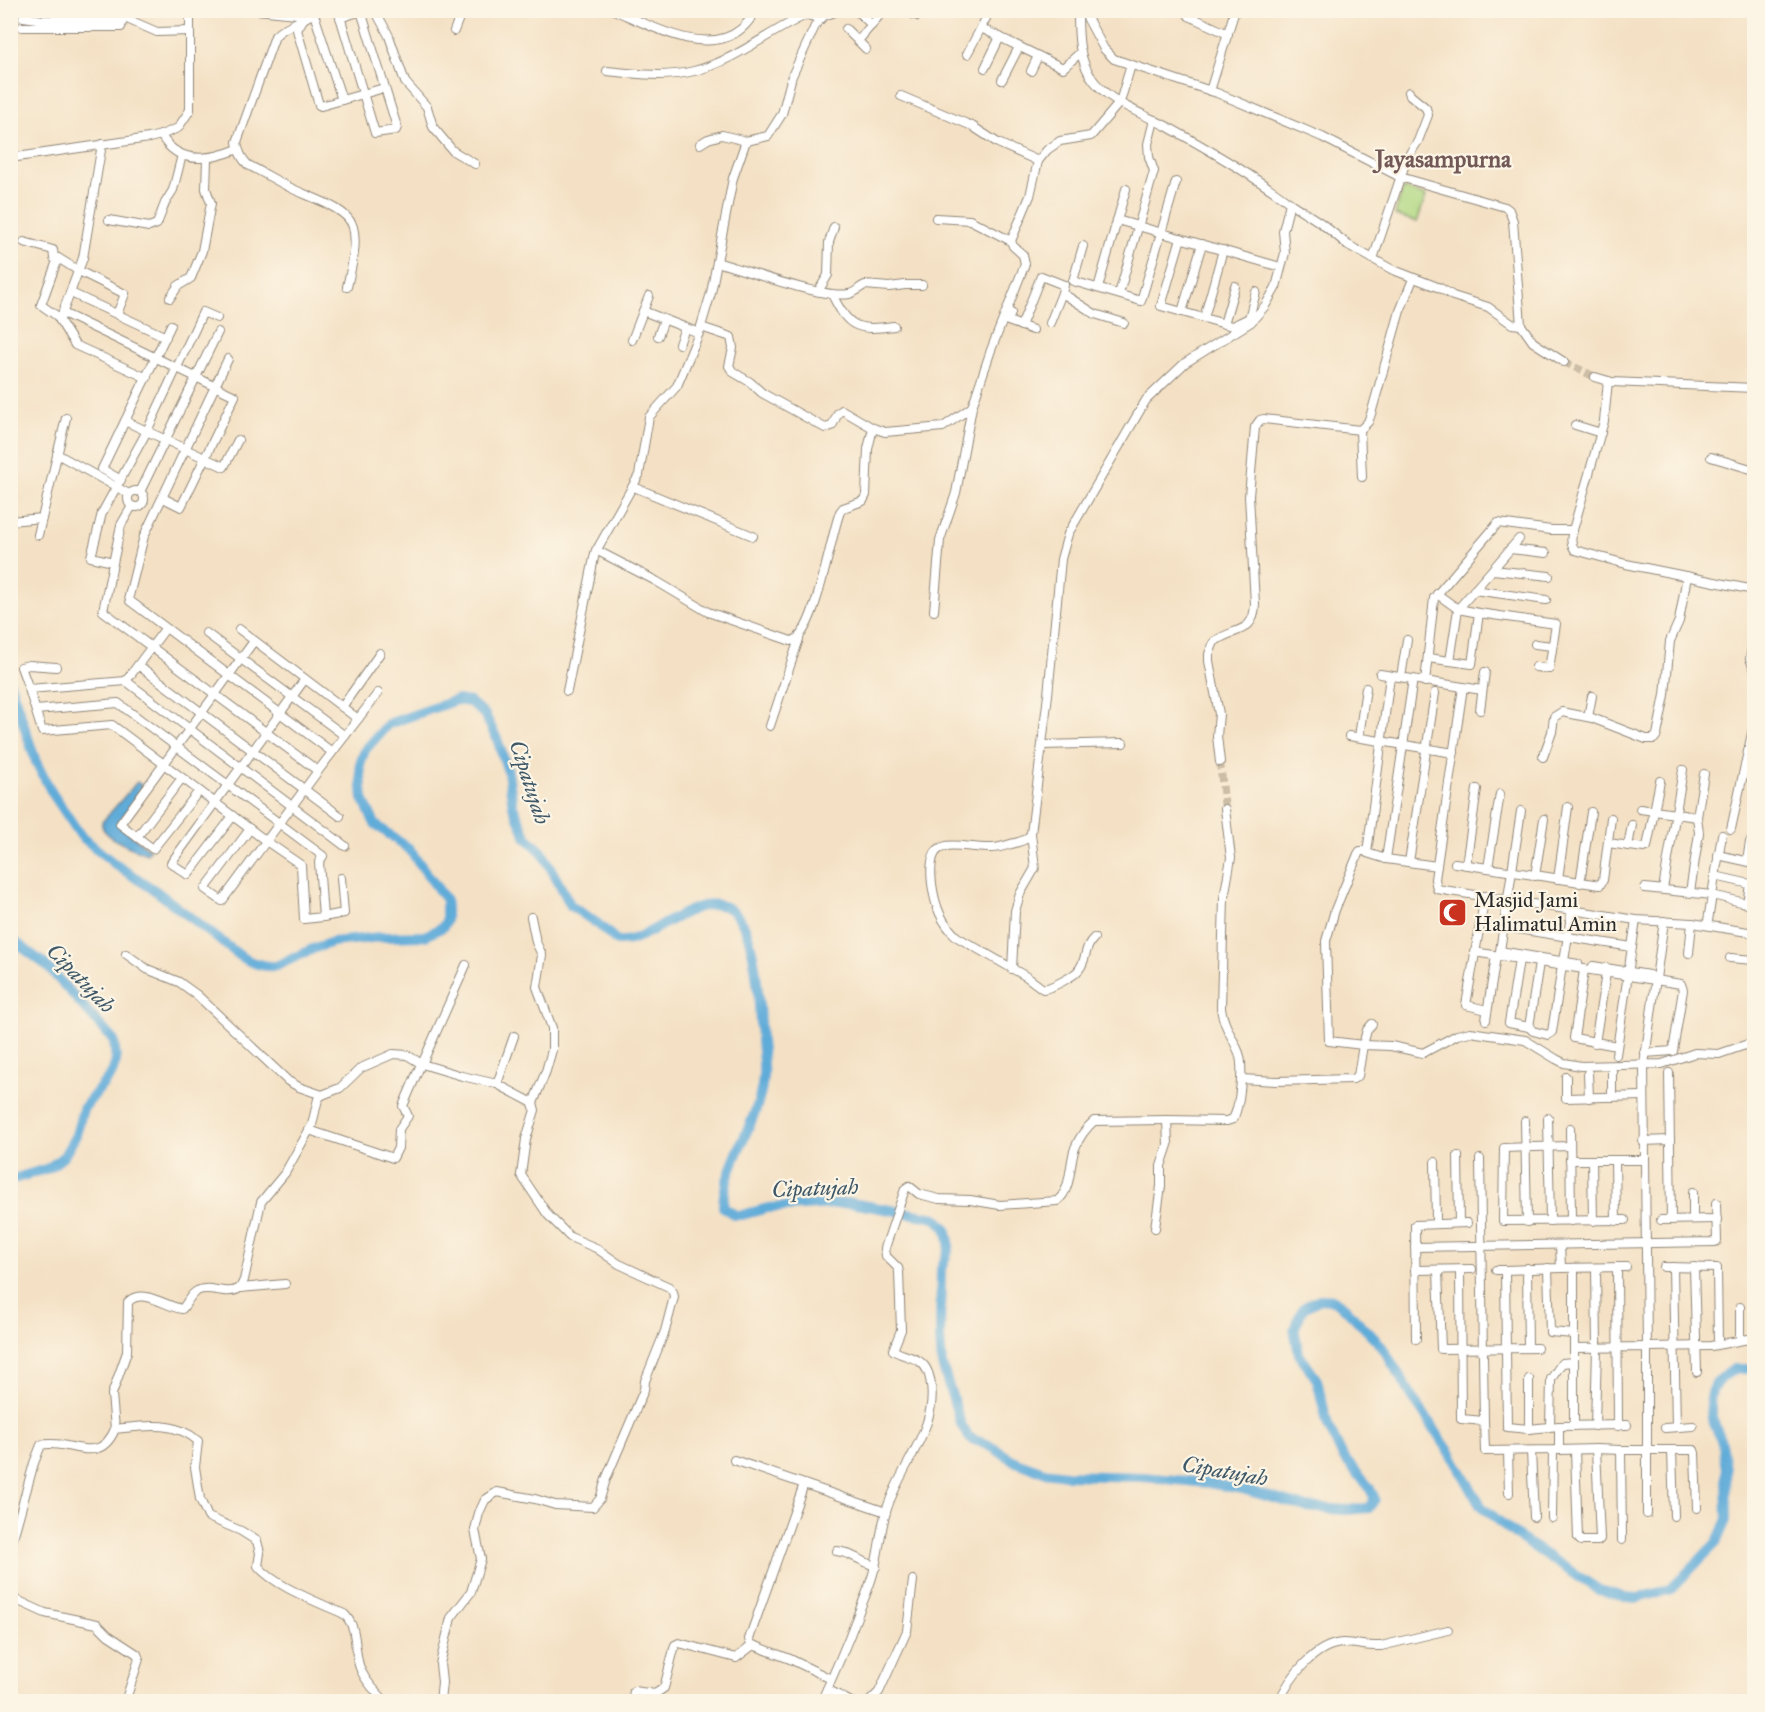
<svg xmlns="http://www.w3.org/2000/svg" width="1765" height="1712" font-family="'IM FELL Great Primer',serif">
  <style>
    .green { fill: #b0d882; stroke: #6e8256; stroke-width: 1.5 }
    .water { fill: #61acd9; stroke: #466c82; stroke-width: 1.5 }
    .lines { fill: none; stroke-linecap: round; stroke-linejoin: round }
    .river { stroke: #61acd9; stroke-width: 10 }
    .minor-tunnel { stroke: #ccbda6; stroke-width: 8; stroke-dasharray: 8 4; stroke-linecap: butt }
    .minor-casing { stroke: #908678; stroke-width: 10 }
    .minor { stroke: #fff; stroke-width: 8 }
    .labels { text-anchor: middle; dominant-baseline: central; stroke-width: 4.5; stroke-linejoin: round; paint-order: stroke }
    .poi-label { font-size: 21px; fill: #2b2b2b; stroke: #fcf5e5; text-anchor: start }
    .water-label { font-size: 22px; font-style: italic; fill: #3e5868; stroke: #fcf5e5 }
    .quarter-label { font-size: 24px; font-weight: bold; fill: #725856; stroke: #fcf5e5 }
  </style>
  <rect width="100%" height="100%" fill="#fcf5e5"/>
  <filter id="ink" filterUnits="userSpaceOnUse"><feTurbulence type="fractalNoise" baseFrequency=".0167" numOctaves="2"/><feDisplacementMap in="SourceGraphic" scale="12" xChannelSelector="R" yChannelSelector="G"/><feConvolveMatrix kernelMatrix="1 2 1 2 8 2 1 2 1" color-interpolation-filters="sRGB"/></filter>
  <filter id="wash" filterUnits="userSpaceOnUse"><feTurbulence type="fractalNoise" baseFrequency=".008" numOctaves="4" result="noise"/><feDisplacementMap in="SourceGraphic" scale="24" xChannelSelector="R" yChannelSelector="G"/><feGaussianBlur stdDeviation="1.35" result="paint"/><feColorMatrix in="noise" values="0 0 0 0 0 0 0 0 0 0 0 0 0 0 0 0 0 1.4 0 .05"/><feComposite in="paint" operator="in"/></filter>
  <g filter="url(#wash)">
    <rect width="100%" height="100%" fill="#f4e1c5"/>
    <polygon class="green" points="1403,188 1426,196 1417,222 1395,215"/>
    <path class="water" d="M137,782L144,787L117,824L150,850L147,854C135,849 99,837 102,822Z"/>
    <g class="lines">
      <g class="river">
        <path d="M10,683L36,762L52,793L81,836L116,865L156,891L243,958C254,964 264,967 276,966L315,948L333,942L380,937L425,936L443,927L446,921V900L409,849L375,824L363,799L360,764L365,750L388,724L456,700L470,702L485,715L497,739L508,772L513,806L527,838L542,852L571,906L598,924L617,941C621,941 627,941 631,940C656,933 697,897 723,906C731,908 739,917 743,924C758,953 759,1007 761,1041C762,1052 764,1065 763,1077C760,1123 724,1160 723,1207L735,1215H742L768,1208L851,1203L936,1218L946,1228L949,1242V1249L941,1269L940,1338L942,1365L961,1424L968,1436L974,1440L987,1444L1016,1462L1044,1472L1066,1475L1143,1477L1208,1483L1242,1489L1305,1507L1345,1510L1369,1508L1375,1499L1369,1487L1343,1457L1328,1426L1317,1380L1299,1354L1294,1329L1303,1308L1320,1299L1334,1300L1345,1308L1381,1345L1415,1401L1451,1454L1481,1506L1517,1536L1599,1590L1624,1597L1638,1598L1671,1589L1717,1542L1727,1519L1726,1469L1722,1443L1712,1418L1710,1401L1712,1390L1718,1381L1734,1369H1754"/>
        <polyline points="10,938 46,965 114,1041 116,1061 112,1073 83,1109 76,1135 64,1156 49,1168 10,1180"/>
      </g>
    </g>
  </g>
  <g filter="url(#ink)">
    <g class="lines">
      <g class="minor-tunnel">
        <polyline points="1564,362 1595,377"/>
        <polyline points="1220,762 1225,809"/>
      </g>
      <defs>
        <g id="minor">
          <polyline points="257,10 307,15"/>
          <path d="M317,10C305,22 287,23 275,36L237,142C238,151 241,158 248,165C262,172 275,180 289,187C305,196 348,207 353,227C358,246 351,268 347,287"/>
          <polyline points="338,10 375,133 396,130 397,127 361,11 340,18"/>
          <polyline points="375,10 389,36 405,82 427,107 433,127 453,151 475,164"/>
          <path d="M614,10C649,25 706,58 741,29C747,24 752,17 756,10"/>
          <polyline points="903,10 918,16 921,10"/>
          <path d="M1078,10C1078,35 1078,61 1094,81C1112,104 1144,114 1168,127C1208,149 1254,176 1290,203L1283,231L1285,253L1276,287L1265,306L1251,322L1185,363L1146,400L1068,534L1061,559L1048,695L1031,834C1026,840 1022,841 1015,843C1006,845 997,849 988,848C952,847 926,833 932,884C935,906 941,922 957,937L1027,977L1043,989C1051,988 1076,976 1080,968C1087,958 1084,947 1094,938"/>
          <polyline points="1083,10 1104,49 1114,59 1217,93 1322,137 1400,177 1505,207 1509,210 1513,221 1521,325 1533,342 1564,362"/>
          <polyline points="1189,10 1189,16 1228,34"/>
          <polyline points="858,12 872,25"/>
          <polyline points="314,14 342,100"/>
          <polyline points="23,17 44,20 127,19 157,32 190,31"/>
          <polyline points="304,18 297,30 319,105 321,106 384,88"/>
          <polyline points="127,19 130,10"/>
          <polyline points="22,27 121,27 123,19"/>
          <polyline points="981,28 990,10"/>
          <polyline points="846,29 866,49"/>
          <polyline points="454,31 462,10"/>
          <polyline points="858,41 884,10"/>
          <polyline points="967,54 981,28 1063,68 1081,52"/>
          <polyline points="985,68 1000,37"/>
          <path d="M607,71C635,74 666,78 694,71C735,61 768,32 806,15L821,18"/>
          <polyline points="1031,71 1038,56"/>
          <polyline points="1002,80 1019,47"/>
          <polyline points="1210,91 1235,10"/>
          <polyline points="901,96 972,126 998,143 1038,161"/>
          <path d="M161,135C178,166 211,160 238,149"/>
          <polyline points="700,144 708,139 722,135 746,141 768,136 782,114 792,76 816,24 824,16 840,10"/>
          <polyline points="10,158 149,138 161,135 178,128 190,110 190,10"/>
          <polyline points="1290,203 1321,223 1348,245 1391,269 1440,288 1453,296 1488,307 1512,324 1521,325"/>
          <polyline points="936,218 970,220 1011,241"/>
          <polyline points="109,220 149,227 157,224 165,203 173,190 182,155"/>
          <polyline points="1117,220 1277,266"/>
          <polyline points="1181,238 1161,306 1232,326 1249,318 1256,292"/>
          <polyline points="24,242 53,250 54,258 58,258 79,271 125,294 117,314"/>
          <polyline points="1083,246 1073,281 1141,301 1176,182"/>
          <polyline points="58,258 41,305 57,316 75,345 147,378"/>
          <polyline points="1373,259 1407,158 1418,141 1428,115 1426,108 1410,95 1409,92"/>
          <path d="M717,262C744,270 824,299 849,294C856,293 859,287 865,285L889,287L905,285H922"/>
          <polyline points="1098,288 1126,189"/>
          <polyline points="819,290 828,275 829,242 834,227"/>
          <polyline points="71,293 166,337"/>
          <path d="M832,294C848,328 857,331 894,326"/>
          <polyline points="1119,294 1154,171 1149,157 1148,144 1154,120"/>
          <polyline points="170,298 178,286 191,278 202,251 211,203 206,189 207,159"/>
          <polyline points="643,311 699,333"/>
          <polyline points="1182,312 1202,244"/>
          <polyline points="63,313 235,396 181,507 163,498"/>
          <polyline points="1011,313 1008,321 1033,330"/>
          <polyline points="61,317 83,258 102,144"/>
          <polyline points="1204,318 1223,250"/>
          <polyline points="1050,323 1062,293"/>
          <polyline points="1224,324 1235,286"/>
          <polyline points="1021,326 1041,276 1064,285 1062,293 1095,314 1124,323"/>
          <polyline points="701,327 731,337 733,348 729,366 733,372 750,382 762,393 825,428 832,426 838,413 842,410 873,428 885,432 943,427 972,407"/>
          <polyline points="658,336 664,320"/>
          <polyline points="632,340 649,296"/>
          <polyline points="679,344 685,328"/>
          <polyline points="228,359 144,536 129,596 130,601 332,752"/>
          <polyline points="1595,377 1612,382 1754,388"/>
          <path d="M1608,381L1604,421L1573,530C1571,538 1570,543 1575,550L1626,564L1754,590"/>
          <polyline points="125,421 224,467 238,440"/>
          <polyline points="1575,425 1601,433"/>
          <polyline points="1360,430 1362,477"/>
          <polyline points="57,454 129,494"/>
          <polyline points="1711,457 1754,470"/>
          <polyline points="121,480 102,469 171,325"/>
          <polyline points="634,487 753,536"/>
          <circle cx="136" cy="499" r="8"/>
          <polyline points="140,492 218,332"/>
          <polyline points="132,506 121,525 103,611 318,771"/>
          <polyline points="10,521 42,518"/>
          <polyline points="38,535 66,418"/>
          <polyline points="1510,549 1546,553"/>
          <path d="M596,550L656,581L708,612L791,641C815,639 831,533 840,512L843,508L863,501L866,495L868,449L873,428"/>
          <polyline points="113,562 91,557 102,513 147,431 203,312 217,318"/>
          <polyline points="1493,570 1549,576"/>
          <polyline points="1474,590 1546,600"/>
          <polyline points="1437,594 1458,609 1479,613"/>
          <polyline points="934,611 940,540 956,493 972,407 991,350 1025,264 1023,255 1013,246 1011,241 1030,196 1038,161 1047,150 1060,141 1091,136 1120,102 1131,65"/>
          <polyline points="239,629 358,719"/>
          <polyline points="206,633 345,736"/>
          <polyline points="1754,636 1750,659 1754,668"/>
          <polyline points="1535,644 1552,646"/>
          <polyline points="1428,658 1472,664 1479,613 1556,624 1549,669 1536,667"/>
          <polyline points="1450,661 1458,609 1519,539"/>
          <polyline points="138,665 340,816"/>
          <polyline points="56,667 29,665 21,667 29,689 126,681 345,846"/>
          <polyline points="1380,674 1463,687 1435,879 1437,889 1636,920 1692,923 1754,933"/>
          <polyline points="1390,676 1367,853 1386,859 1437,866"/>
          <polyline points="1401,677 1407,640"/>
          <polyline points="126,681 165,629"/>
          <polyline points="1425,682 1434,598 1498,523 1551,530 1573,530"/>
          <polyline points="1463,687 1482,690"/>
          <polyline points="29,689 42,731 112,725 266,841 301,865 304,919 323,917 319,862 323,856 118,703 36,710"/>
          <polyline points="567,691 595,553 639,475 649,417 677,386 699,333 711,293 733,178 746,141"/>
          <polyline points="342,707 380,653"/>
          <polyline points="1480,710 1485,672"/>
          <polyline points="1588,717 1592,696"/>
          <polyline points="770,726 799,639"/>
          <polyline points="1349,736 1454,753"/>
          <polyline points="1359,737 1366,688"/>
          <polyline points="1042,745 1123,743"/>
          <polyline points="1543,757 1552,732 1554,717 1562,712 1592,718 1646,739 1654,739 1657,735 1665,695 1670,641 1679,621 1687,576"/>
          <path d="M1220,762L1217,736L1219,714L1209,661V654L1214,642C1234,627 1254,635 1255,604L1249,496L1255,427L1260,420L1264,419L1360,430L1368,422L1371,414L1400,311L1413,279"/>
          <polyline points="199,791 153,849 120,824 254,641"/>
          <polyline points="1640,809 1697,817"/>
          <polyline points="1521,811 1500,951 1578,964"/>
          <polyline points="233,816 188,875 171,863 305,679"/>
          <polyline points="250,829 205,889 222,901 318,771 378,693"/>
          <polyline points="1731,829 1754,724"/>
          <polyline points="1722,835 1712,895 1754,905"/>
          <polyline points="137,837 182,778"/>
          <polyline points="1608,843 1644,848 1647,847 1660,781"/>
          <polyline points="1628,846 1632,825"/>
          <polyline points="1366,851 1360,851 1358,854 1335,910 1326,941 1329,1041 1363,1045 1367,1030 1372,1024"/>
          <polyline points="1718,855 1754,863"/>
          <polyline points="1386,859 1413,679"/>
          <polyline points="1747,861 1750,842"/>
          <polyline points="1409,862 1435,693"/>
          <polyline points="1455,863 1600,885 1603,880 1611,818"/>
          <polyline points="1466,865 1477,789"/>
          <polyline points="1488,868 1500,794"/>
          <polyline points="1535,876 1544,819"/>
          <polyline points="1715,876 1750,884 1747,904"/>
          <polyline points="1558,879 1568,807"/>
          <polyline points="1580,883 1591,812"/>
          <polyline points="1645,888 1712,895 1708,921"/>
          <polyline points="1663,889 1683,770"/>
          <polyline points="1690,892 1699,833 1697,817 1704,774"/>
          <polyline points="1485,896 1466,1005 1487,1010"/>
          <polyline points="323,917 344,913 341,878"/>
          <polyline points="531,917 536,942 542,955 537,987 552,1028 552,1050 546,1071 533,1103"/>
          <polyline points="1664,921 1644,1065 1647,1347 1711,1346 1754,1338"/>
          <polyline points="1504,927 1632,947"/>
          <polyline points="1474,952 1681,984 1683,990 1673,1051 1645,1053"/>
          <polyline points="1689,953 1692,923"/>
          <polyline points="126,954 147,969 179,982 197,995 288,1081 299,1087 322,1095"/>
          <polyline points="1730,958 1754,960"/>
          <polyline points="1519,960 1509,1023 1529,1027 1533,1031 1548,1035 1552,1032 1562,966"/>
          <polyline points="1564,961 1572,909"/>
          <polyline points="1593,966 1649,975"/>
          <polyline points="1012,969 1015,911 1020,894 1035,868 1031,834"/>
          <polyline points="1584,970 1574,1038 1617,1046"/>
          <polyline points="1486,1020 1496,956"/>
          <polyline points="1529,1027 1539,963"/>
          <polyline points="1595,1043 1606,973"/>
          <polyline points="1616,1055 1636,920"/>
          <polyline points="422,1064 466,965"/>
          <polyline points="1612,1071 1612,1097"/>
          <polyline points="1588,1073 1589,1098"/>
          <polyline points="1669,1073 1671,1220"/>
          <polyline points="1566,1077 1566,1098 1643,1096"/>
          <polyline points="1241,1079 1276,1081 1353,1079 1358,1076 1363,1045 1391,1046 1423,1053 1457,1035 1470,1032 1525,1040 1556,1059 1564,1063 1581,1066 1662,1064 1695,1053 1719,1054 1754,1042"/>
          <polyline points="497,1084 514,1036"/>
          <polyline points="1548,1118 1550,1221"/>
          <polyline points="1525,1121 1527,1222"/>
          <polyline points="1570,1128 1571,1221"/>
          <polyline points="309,1130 393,1158 398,1148 399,1129 408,1116 403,1106 421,1064"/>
          <polyline points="1643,1141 1670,1140"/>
          <polyline points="1570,1146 1504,1148 1503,1221 1625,1220"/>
          <polyline points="1458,1156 1459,1223"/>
          <polyline points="1570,1160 1643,1160"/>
          <polyline points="1615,1160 1616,1221"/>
          <polyline points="1592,1161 1593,1221"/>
          <polyline points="1435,1162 1436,1223"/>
          <polyline points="1693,1192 1693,1219"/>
          <polyline points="1661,1220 1717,1219"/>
          <path d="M1155,1228L1161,1186V1166L1168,1145L1167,1120L1227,1121L1233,1119C1240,1106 1244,1067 1239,1053C1233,1037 1223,1026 1221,1008L1224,898L1231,858L1225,809"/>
          <polyline points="1415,1247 1715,1242 1717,1241 1716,1203"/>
          <polyline points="1617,1267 1618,1426"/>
          <polyline points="1664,1267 1717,1268 1718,1344"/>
          <polyline points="1673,1267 1676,1427"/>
          <polyline points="1694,1267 1697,1372"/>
          <polyline points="1527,1268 1528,1348"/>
          <polyline points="1548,1268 1550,1332 1574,1334"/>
          <polyline points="1561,1268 1626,1267"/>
          <polyline points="1574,1268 1574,1426"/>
          <polyline points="1415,1270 1472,1269"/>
          <polyline points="1460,1270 1461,1419 1484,1421 1480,1159"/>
          <polyline points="1496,1270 1505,1270"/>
          <polyline points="1438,1271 1441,1349 1537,1348"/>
          <polyline points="240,1288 285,1284"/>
          <polyline points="1740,1307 1740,1339"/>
          <polyline points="1416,1339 1415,1225 1467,1223"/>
          <polyline points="1574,1348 1647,1347 1647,1514"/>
          <polyline points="1529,1379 1529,1429"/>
          <polyline points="1484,1421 1485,1451 1559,1450 1559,1426 1529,1429 1507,1427 1505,1272 1505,1270 1561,1268 1560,1245"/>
          <polyline points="1550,1426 1551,1379 1562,1363 1574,1362"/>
          <polyline points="1559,1426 1627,1425"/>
          <polyline points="1595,1426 1597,1348 1596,1268"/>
          <polyline points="1665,1428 1693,1426"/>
          <path d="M115,1429L112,1394L127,1352L128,1302C142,1287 166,1307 182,1309C187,1304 190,1294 197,1291C210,1284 226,1297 240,1288L244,1280L261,1202L285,1173L312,1125L318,1099L322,1095L340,1088L361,1068L393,1054L407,1055L422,1064L462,1076L497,1084L533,1103L535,1110L526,1139L521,1175L548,1215L570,1237L596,1248L619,1264L669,1287L673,1292L674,1297L665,1331L645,1381L644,1390L606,1479L600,1499L593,1507L555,1505L535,1499L497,1492L485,1500L479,1513L475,1530L481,1559L471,1592L451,1618L440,1664L442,1682L440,1702"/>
          <polyline points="1559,1450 1596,1449"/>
          <polyline points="1575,1450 1578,1538 1581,1541 1598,1541 1600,1539 1596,1449 1621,1450"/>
          <polyline points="1672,1450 1674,1516"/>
          <polyline points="1508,1451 1509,1493"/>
          <polyline points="1531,1451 1534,1517"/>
          <polyline points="734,1460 886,1512"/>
          <polyline points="1552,1518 1553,1451"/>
          <polyline points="1622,1540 1621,1450 1694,1450 1695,1453 1697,1508"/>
          <path d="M10,1549L34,1463L41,1445C69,1438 99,1468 115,1429C144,1426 174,1420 198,1441L195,1467L200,1499L208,1517L241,1531L257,1541L260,1553L258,1566C274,1586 320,1603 344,1614C359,1628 353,1650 360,1668C365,1681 376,1692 386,1702"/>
          <polyline points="837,1551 846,1553 876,1567"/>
          <polyline points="10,1597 45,1613 97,1624 108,1635 137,1654 139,1659 125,1702"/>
          <polyline points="751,1645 749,1639 804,1484"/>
          <polyline points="827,1689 851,1702"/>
          <polyline points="632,1702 634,1691 655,1694 664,1688 675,1645 679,1643 736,1658 753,1645 790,1659 831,1679"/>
          <path d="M821,1702C834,1674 846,1646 857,1617C862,1603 869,1589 873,1574C879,1554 880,1532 886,1512C898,1468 941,1426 930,1379C925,1355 909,1360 893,1350L901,1330L899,1272L898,1268L886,1256L885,1248L905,1189L909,1186L919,1194L939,1199L970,1200L1000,1205L1057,1201C1072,1190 1069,1164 1075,1148C1079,1138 1086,1128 1094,1121L1167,1120"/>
          <polyline points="869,1702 879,1692 907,1631 913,1580"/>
          <path d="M1279,1702C1289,1678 1315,1644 1343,1643C1356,1643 1368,1647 1381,1646L1448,1630"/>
        </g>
      </defs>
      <use href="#minor" class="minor-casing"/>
      <use href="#minor" class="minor"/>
    </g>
  </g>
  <defs>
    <symbol id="mosque-square" viewBox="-11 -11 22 22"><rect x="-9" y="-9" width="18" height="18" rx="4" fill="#c8321e" stroke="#fcf5e5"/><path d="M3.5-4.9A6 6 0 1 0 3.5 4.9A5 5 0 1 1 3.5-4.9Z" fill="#fff"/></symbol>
  </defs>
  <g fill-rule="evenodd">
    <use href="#mosque-square" x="1436" y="896" width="33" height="33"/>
  </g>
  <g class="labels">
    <g class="poi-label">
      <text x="1474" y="900">Masjid Jami<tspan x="1474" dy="24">Halimatul Amin</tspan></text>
    </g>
    <g class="water-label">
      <text transform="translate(530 782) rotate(72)">Cipatujah</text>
      <text transform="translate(81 978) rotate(46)">Cipatujah</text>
      <text transform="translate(815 1188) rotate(-2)">Cipatujah</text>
      <text transform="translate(1225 1471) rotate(10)">Cipatujah</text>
    </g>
    <g class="quarter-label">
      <text x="1443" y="159">Jayasampurna</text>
    </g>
  </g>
  <rect width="1765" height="1712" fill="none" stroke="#fcf5e5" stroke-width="36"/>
</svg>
